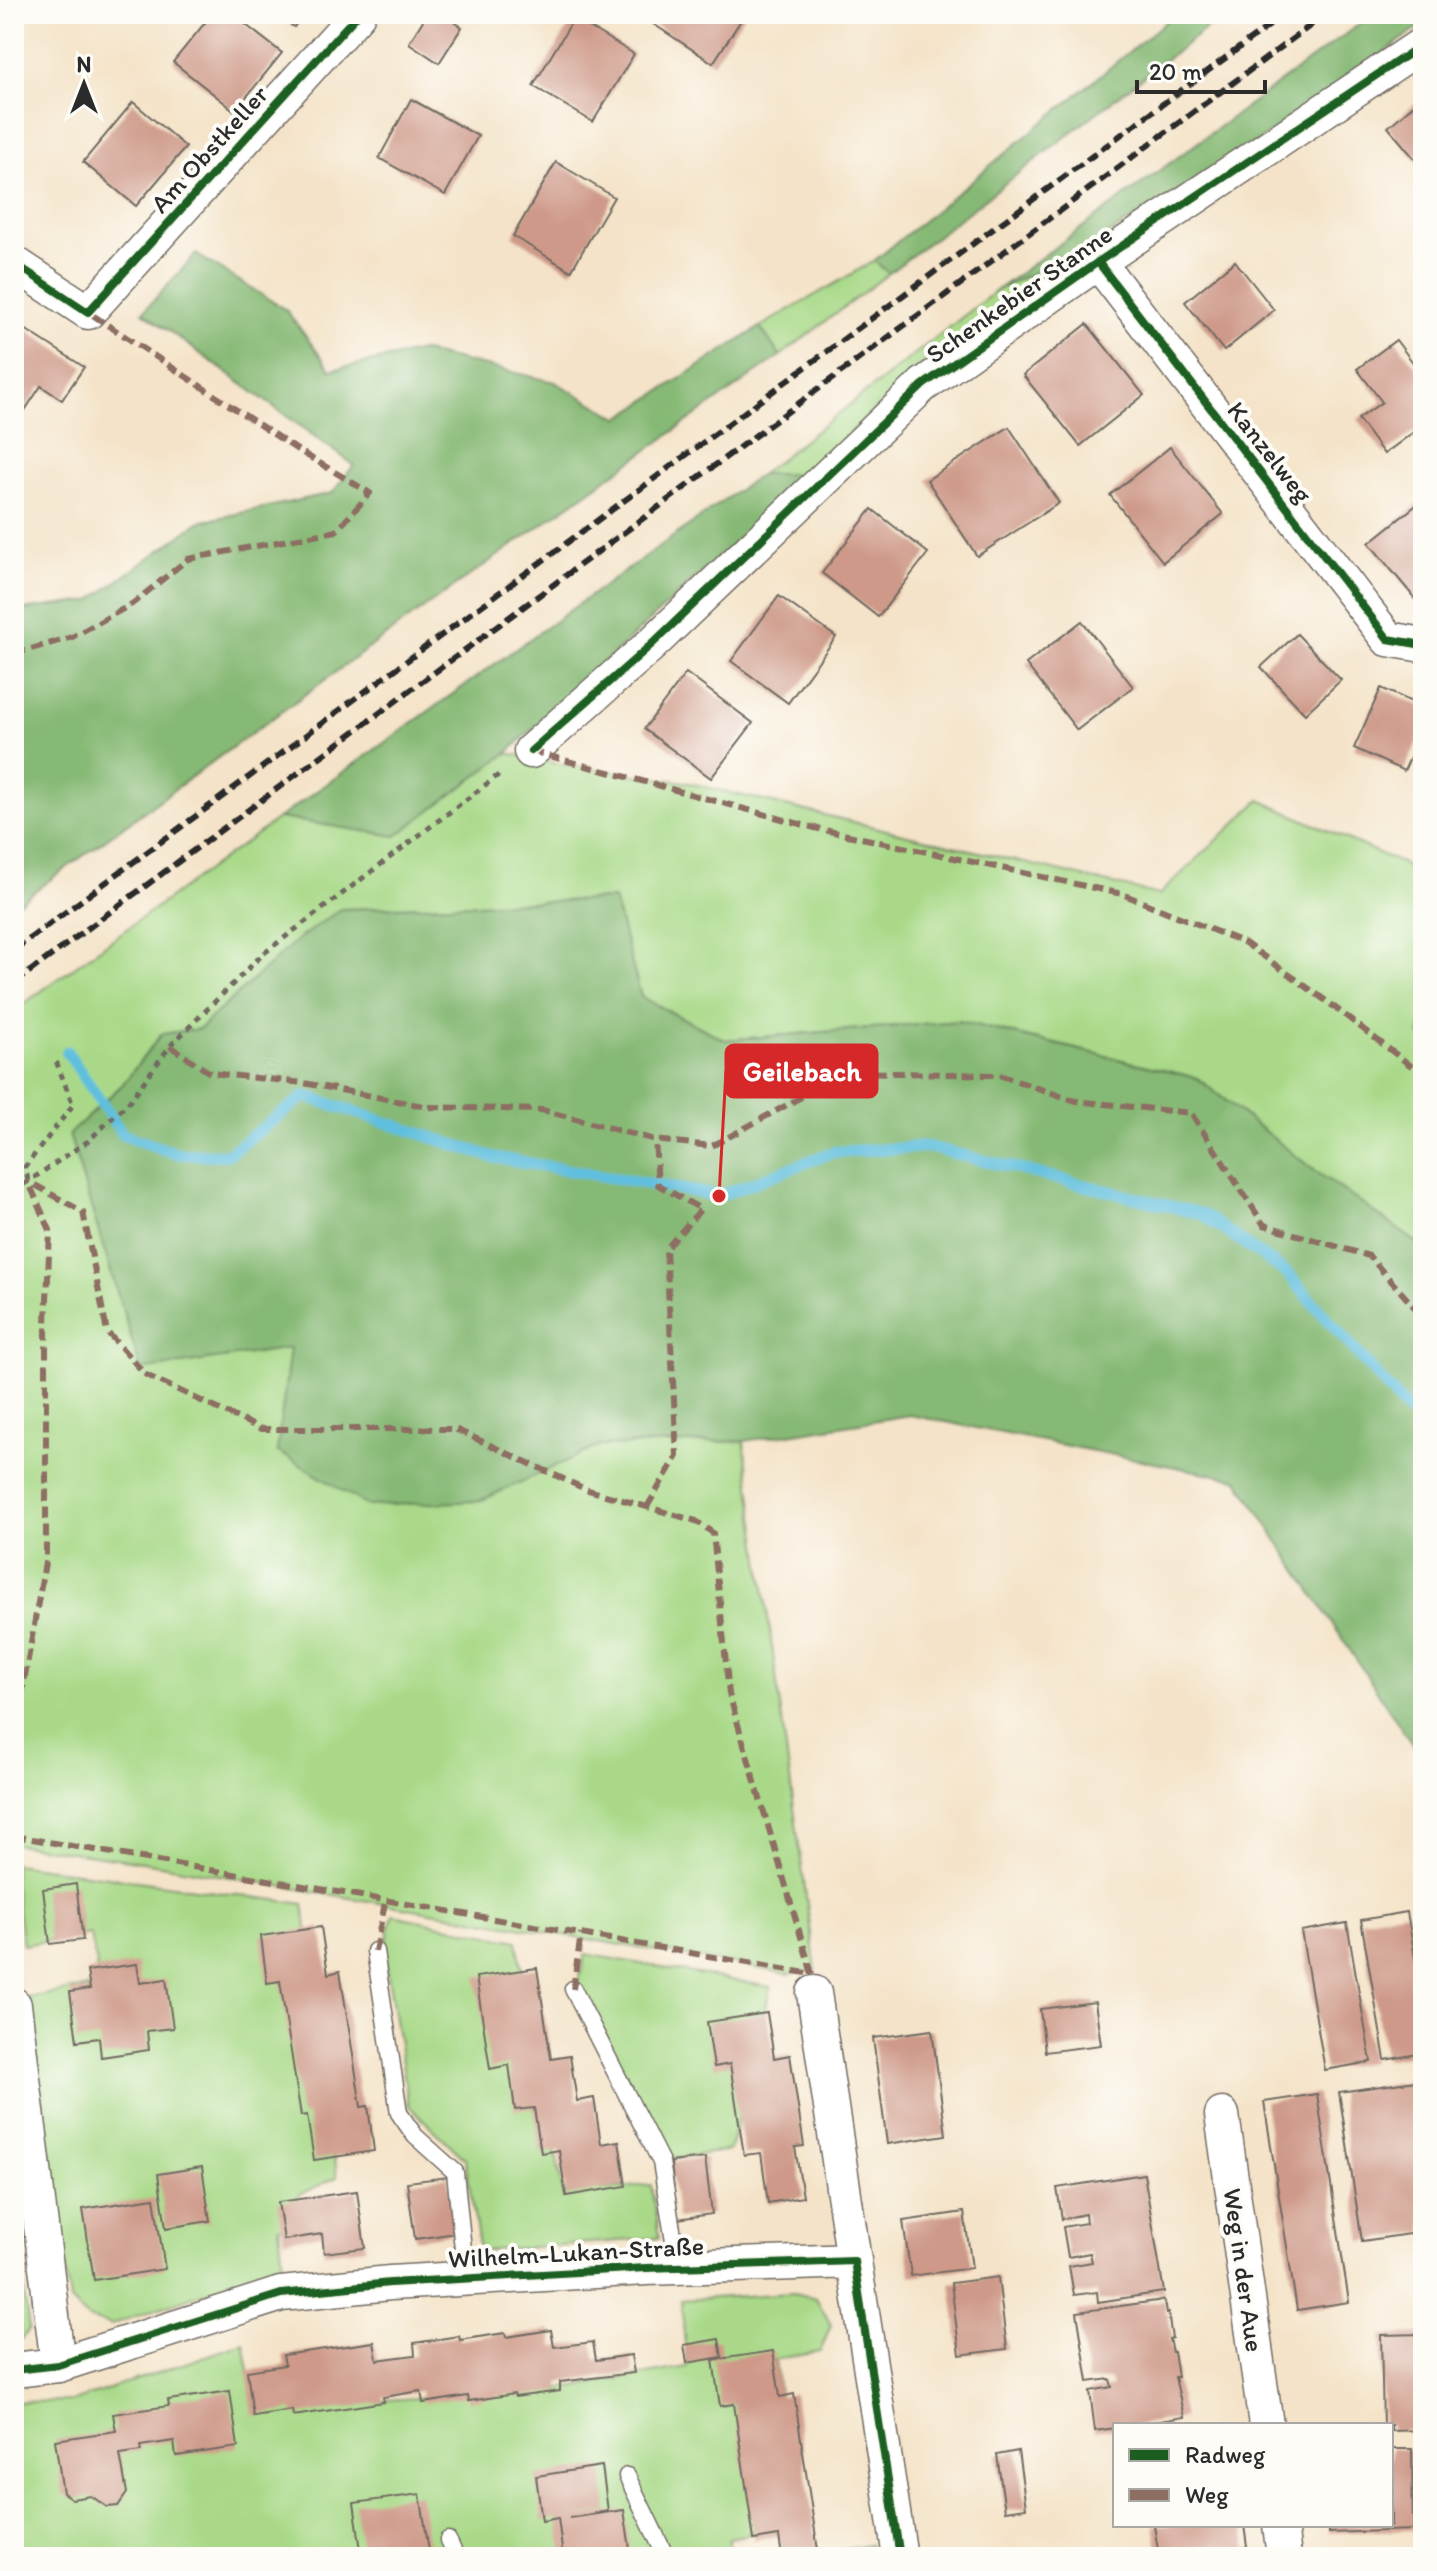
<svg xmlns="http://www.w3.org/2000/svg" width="1437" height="2571" font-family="Itim,sans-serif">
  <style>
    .green { fill: #a9d988; stroke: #6a825a; stroke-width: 2 }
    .forest { fill: #86b974; stroke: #587250; stroke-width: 2 }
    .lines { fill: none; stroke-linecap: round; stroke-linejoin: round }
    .stream { stroke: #60bfde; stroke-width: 12 }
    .building { fill: #ce9988 }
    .service-casing { stroke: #716b62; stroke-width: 19 }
    .minor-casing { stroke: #716b62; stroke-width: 37 }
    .path { stroke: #716b62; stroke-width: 5; stroke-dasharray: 6 6; stroke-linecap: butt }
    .service { stroke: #fff; stroke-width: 16 }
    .minor { stroke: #fff; stroke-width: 34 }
    .rail { stroke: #2b2b2b; stroke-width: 6; stroke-dasharray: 12 6; stroke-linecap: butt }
    .quiet { stroke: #8d6e63; stroke-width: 6; stroke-dasharray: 12 6; stroke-linecap: butt }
    .cycleway-casing { stroke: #fdfcf7; stroke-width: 13 }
    .cycleway { stroke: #1b5e20; stroke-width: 8 }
    .labels { text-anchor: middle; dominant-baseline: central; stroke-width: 8; stroke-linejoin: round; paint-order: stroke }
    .street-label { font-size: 26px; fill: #2b2b2b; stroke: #fdfcf7 }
    .leader { fill: none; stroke: #d62828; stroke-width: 3 }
    .callout-dot { fill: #d62828; stroke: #fdfcf7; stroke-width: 3 }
    .callout { fill: #d62828; stroke: #d62828; stroke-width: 3 }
    .callout-label { font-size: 28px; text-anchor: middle; font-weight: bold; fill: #fff }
  </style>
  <rect width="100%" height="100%" fill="#fdfcf7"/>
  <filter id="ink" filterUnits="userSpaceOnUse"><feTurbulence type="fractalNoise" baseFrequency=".0125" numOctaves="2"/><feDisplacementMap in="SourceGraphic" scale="16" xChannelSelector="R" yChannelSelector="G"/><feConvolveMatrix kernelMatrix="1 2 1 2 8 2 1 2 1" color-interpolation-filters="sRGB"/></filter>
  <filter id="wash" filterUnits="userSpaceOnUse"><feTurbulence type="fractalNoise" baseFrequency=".006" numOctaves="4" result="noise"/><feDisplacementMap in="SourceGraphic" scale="32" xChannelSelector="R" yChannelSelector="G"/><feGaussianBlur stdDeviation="1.8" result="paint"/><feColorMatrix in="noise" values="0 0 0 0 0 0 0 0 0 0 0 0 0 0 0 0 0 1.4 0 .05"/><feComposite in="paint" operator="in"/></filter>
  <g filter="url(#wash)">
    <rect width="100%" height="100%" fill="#f4e3c8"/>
    <g class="green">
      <polygon points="1098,241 932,356 808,474 761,474 997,290"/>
      <polygon points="874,261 889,273 780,356 760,327"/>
      <polygon points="507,753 560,764 685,782 1159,895 1260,800 1423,873 1423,1019 1420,1035 1423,1039 1423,1247 1311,1168 1197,1078 959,1021 725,1040 641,997 614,899 341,909 298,939 199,1029 161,1034 122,1085 69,1134 141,1370 290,1348 599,1446 744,1441 816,1970 789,1974 143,1862 14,1844 14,1011 279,818 396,836"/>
      <polygon points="14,1864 304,1904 337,2177 298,2195 298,2224 279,2227 283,2265 111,2325 88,2318 70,2301 28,1998 101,1985 90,1934 23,1945 14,1883"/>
      <polygon points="393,1915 517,1941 563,2193 651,2185 659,2238 480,2251 465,2159 409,2106 384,1951"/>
      <polygon points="585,1954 771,1987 730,2150 671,2159 578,1986"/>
      <polygon points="14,2218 29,2329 14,2348"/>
      <polygon points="793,2293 816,2298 831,2325 820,2352 775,2359 794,2526 729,2538 729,2557 14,2557 14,2402 74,2401 244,2343 256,2409 574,2387 687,2367 681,2300"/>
      <polygon points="870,2545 871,2557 821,2557 820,2553"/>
    </g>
    <g class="forest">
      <polygon points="1175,14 1225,14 889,273 874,261"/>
      <polygon points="1373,14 1423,14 1423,24 1300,115 1098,241 997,290"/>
      <polygon points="196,254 286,310 331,370 421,351 555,382 619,418 760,327 780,356 428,605 14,906 14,611 90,601 199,522 332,493 354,465 143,312"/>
      <polygon points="761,474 808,474 507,753 396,836 279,818"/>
      <polygon points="614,899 641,997 725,1040 959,1021 1197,1078 1311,1168 1423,1247 1423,1761 1237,1479 910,1415 744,1441 599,1446 480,1501 368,1506 277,1451 290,1348 141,1370 69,1134 122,1085 162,1034 199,1029 298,939 341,909"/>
    </g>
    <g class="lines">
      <polyline class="stream" points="67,1052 123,1135 178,1154 227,1155 305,1096 492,1157 719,1196 833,1152 928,1147 1202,1214 1288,1274 1423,1428"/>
    </g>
    <g id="blocks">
      <g class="building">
        <polygon points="212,14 232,14 282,53 235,111 173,62"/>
        <polygon points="277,14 304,14 294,27"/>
        <polygon points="427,14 443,14 462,27 439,63 409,43"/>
        <polygon points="638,14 745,14 713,63"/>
        <polygon points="574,18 634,54 593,122 533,86"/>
        <polygon points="1423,97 1423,169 1388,127"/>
        <polygon points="411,99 478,136 445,195 379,158"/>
        <polygon points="133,102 186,147 136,206 83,162"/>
        <polygon points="556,162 614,197 571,271 513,236"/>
        <polygon points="1235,261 1274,310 1224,351 1185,302"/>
        <polygon points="14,322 84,367 62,400 41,386 14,427"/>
        <polygon points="1087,324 1144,395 1080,446 1023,375"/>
        <polygon points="1396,340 1423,376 1423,425 1384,454 1358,419 1382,402 1357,369"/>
        <polygon points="1009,427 1059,503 977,556 927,480"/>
        <polygon points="1170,447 1223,514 1163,562 1110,495"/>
        <polygon points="1419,503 1423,508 1423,596 1417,601 1369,543"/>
        <polygon points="872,509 928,553 878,617 822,573"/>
        <polygon points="779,596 836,637 788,703 731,661"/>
        <polygon points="1082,621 1133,687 1077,730 1026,664"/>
        <polygon points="1297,634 1341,680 1305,714 1261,667"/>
        <polygon points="686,673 753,723 711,778 644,729"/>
        <polygon points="1381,688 1423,707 1423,729 1404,771 1354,748"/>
        <polygon points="76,1884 83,1940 50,1944 43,1889"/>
        <polygon points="1407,1912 1423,2004 1423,2053 1385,2060 1361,1920"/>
        <polygon points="1347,1923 1371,2062 1325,2070 1301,1931"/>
        <polygon points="321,1927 328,1974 340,1971 361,2107 368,2106 374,2151 314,2160 307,2115 301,2116 280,1981 267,1983 261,1936"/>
        <polygon points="137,1964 140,1983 166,1979 173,2028 147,2031 149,2050 101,2057 99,2038 77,2041 70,1992 90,1989 87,1971"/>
        <polygon points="537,1968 551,2059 570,2056 577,2101 594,2098 601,2144 619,2141 626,2186 566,2196 559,2150 541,2153 534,2108 515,2110 509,2065 490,2069 476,1977"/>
        <polygon points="1095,2002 1101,2045 1045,2052 1040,2009"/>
        <polygon points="767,2013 774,2058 790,2055 804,2146 795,2147 803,2197 768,2203 761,2153 744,2155 730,2064 714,2067 707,2022"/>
        <polygon points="932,2030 946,2135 887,2144 873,2038"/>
        <polygon points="1423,2080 1423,2232 1362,2241 1339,2092"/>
        <polygon points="1317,2094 1349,2302 1297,2310 1264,2102"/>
        <polygon points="705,2158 712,2214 677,2219 671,2162"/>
        <polygon points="202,2167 210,2221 166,2228 158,2174"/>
        <polygon points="1144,2174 1164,2292 1098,2302 1097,2292 1074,2295 1069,2266 1092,2262 1090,2253 1068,2257 1063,2227 1086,2223 1085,2214 1062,2219 1057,2188"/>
        <polygon points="448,2177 456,2233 415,2239 407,2182"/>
        <polygon points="357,2191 365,2248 324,2253 322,2234 284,2240 278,2202"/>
        <polygon points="154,2198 165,2269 94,2280 83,2209"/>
        <polygon points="964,2212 972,2268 911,2276 903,2221"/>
        <polygon points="998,2277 1007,2349 960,2355 951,2283"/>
        <polygon points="1164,2300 1166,2314 1168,2313 1172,2338 1169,2339 1172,2352 1174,2352 1178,2377 1175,2377 1184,2417 1136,2425 1115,2425 1115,2428 1095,2431 1090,2391 1112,2387 1110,2379 1088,2382 1077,2312"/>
        <polygon points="551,2330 554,2347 593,2342 596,2360 631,2355 634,2373 560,2382 560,2391 515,2397 514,2394 469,2401 468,2396 423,2403 421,2391 383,2397 384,2402 293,2416 292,2410 253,2416 247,2371 285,2365 283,2355 374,2342 377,2360 415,2355 414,2343 459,2336 460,2340 505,2333 506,2337"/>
        <polygon points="1423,2334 1423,2430 1391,2431 1391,2425 1383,2425 1381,2335"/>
        <polygon points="719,2339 722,2357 687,2363 684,2345"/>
        <polygon points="773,2351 780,2397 794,2394 819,2557 782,2557 779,2536 754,2540 734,2404 720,2406 713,2360"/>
        <polygon points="230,2391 238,2447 176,2456 174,2441 140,2446 141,2451 120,2454 127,2493 118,2506 107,2507 91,2496 72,2499 63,2493 55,2440 116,2431 113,2414 169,2406 168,2400"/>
        <polygon points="1391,2449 1412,2449 1413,2530 1329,2533 1329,2525 1391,2525"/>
        <polygon points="1018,2451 1026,2508 1005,2511 997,2455"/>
        <polygon points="602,2466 608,2511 569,2518 624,2510 631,2555 645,2553 645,2557 563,2557 558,2518 542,2521 536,2476"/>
        <polygon points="420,2494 430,2557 362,2557 354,2503"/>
        <polygon points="1154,2525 1244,2525 1247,2547 1182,2557 1159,2557"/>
      </g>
    </g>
  </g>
  <g filter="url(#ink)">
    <use href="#blocks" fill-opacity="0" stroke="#716b62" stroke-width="2"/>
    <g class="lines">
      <defs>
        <g id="service">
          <polyline points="375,1951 399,2113 415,2136 455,2172 466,2278"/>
          <polyline points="573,1989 661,2162 678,2266"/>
          <polyline points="627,2476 666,2557"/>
          <polyline points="448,2540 456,2557"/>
        </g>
        <g id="minor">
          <polyline points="1098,262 1388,639 1423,645"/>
          <polyline points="14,263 88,312 358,14"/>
          <polyline points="531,751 652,644 923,385 1098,262 1423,44"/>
          <polyline points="814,1993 854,2261"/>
          <polyline points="14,2005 58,2365"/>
          <polyline points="1222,2115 1266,2425"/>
          <polyline points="14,2370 58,2365 281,2294 390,2283 646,2268 854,2261 900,2557"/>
          <polyline points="1280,2525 1284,2557"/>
        </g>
      </defs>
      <use href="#service" class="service-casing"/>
      <use href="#minor" class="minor-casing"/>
      <g class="path">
        <polyline points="28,1180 25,1167 73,1105 56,1061"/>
        <polyline points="14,1191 88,1141 129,1102 170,1046 263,954 501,773"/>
      </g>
      <use href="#service" class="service"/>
      <use href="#minor" class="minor"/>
      <g class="rail">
        <polyline points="14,950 1285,14"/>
        <polyline points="14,983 1326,14"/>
      </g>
      <g class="quiet">
        <polyline points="14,654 72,637 132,604 188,559 336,531 370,493 296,449 88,312"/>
        <polyline points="531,751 815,828 1122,894 1245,943 1329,1003 1423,1075"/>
        <polyline points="170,1046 210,1073 304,1083 428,1107 542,1110 655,1140 712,1146 847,1072 999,1075 1076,1101 1191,1113 1264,1225 1369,1256 1416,1309 1423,1333"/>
        <polyline points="647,1507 677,1456 666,1249 701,1209 658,1185 655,1140"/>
        <polyline points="14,1805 20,1705 46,1557 46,1323 50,1230 28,1181"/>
        <polyline points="14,1836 812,1974 729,1694 713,1533 696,1521 585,1489 455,1429 261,1429 146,1375 107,1332 83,1212 28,1181"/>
        <polyline points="375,1951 386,1898"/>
        <polyline points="573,1989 581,1934"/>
      </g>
      <defs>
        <g id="cycleway">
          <polyline points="1098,262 1388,639 1423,645"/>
          <polyline points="14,263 88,312 358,14"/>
          <polyline points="531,751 652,644 923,385 1098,262 1423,44"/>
          <polyline points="14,2370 58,2365 281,2294 390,2283 646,2268 854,2261 900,2557"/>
        </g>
      </defs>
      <use href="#cycleway" class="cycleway-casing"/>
      <use href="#cycleway" class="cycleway"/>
    </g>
  </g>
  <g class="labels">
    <g class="street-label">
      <text transform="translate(209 149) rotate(-48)">Am Obstkeller</text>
      <text transform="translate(1019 294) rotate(-35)">Schenkebier Stanne</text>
      <text transform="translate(1270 452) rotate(52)">Kanzelweg</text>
      <text transform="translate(576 2252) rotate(-3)">Wilhelm-Lukan-Straße</text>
      <text transform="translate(1244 2270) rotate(82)">Weg in der Aue</text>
    </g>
  </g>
  <path class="leader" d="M719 1196L726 1071"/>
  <circle class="callout-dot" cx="719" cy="1196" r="8"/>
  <rect class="callout" x="726" y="1045" width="151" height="52" rx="8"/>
  <g class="callout-label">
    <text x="802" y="1081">Geilebach</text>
  </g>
  <rect width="1437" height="2571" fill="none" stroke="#fdfcf7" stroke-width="48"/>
  <rect x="1113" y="2423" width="280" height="104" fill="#fdfcf7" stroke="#a9a8a5" stroke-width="2"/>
  <rect x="1129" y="2449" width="40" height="12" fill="#1b5e20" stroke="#a9a8a5" stroke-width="2"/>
  <text x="1185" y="2463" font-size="24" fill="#2b2b2b">Radweg</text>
  <rect x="1129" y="2489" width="40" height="12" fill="#8d6e63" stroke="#a9a8a5" stroke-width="2"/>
  <text x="1185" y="2503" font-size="24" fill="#2b2b2b">Weg</text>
  <g transform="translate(84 84)" stroke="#fdfcf7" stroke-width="6" paint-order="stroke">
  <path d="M0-6L14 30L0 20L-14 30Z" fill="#2b2b2b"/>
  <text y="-12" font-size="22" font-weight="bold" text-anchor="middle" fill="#2b2b2b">N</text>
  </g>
  <path d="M1137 80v12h128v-12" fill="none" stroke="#2b2b2b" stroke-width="4"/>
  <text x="1149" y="80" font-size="24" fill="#2b2b2b" stroke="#fdfcf7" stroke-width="6" paint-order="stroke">20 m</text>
</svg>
